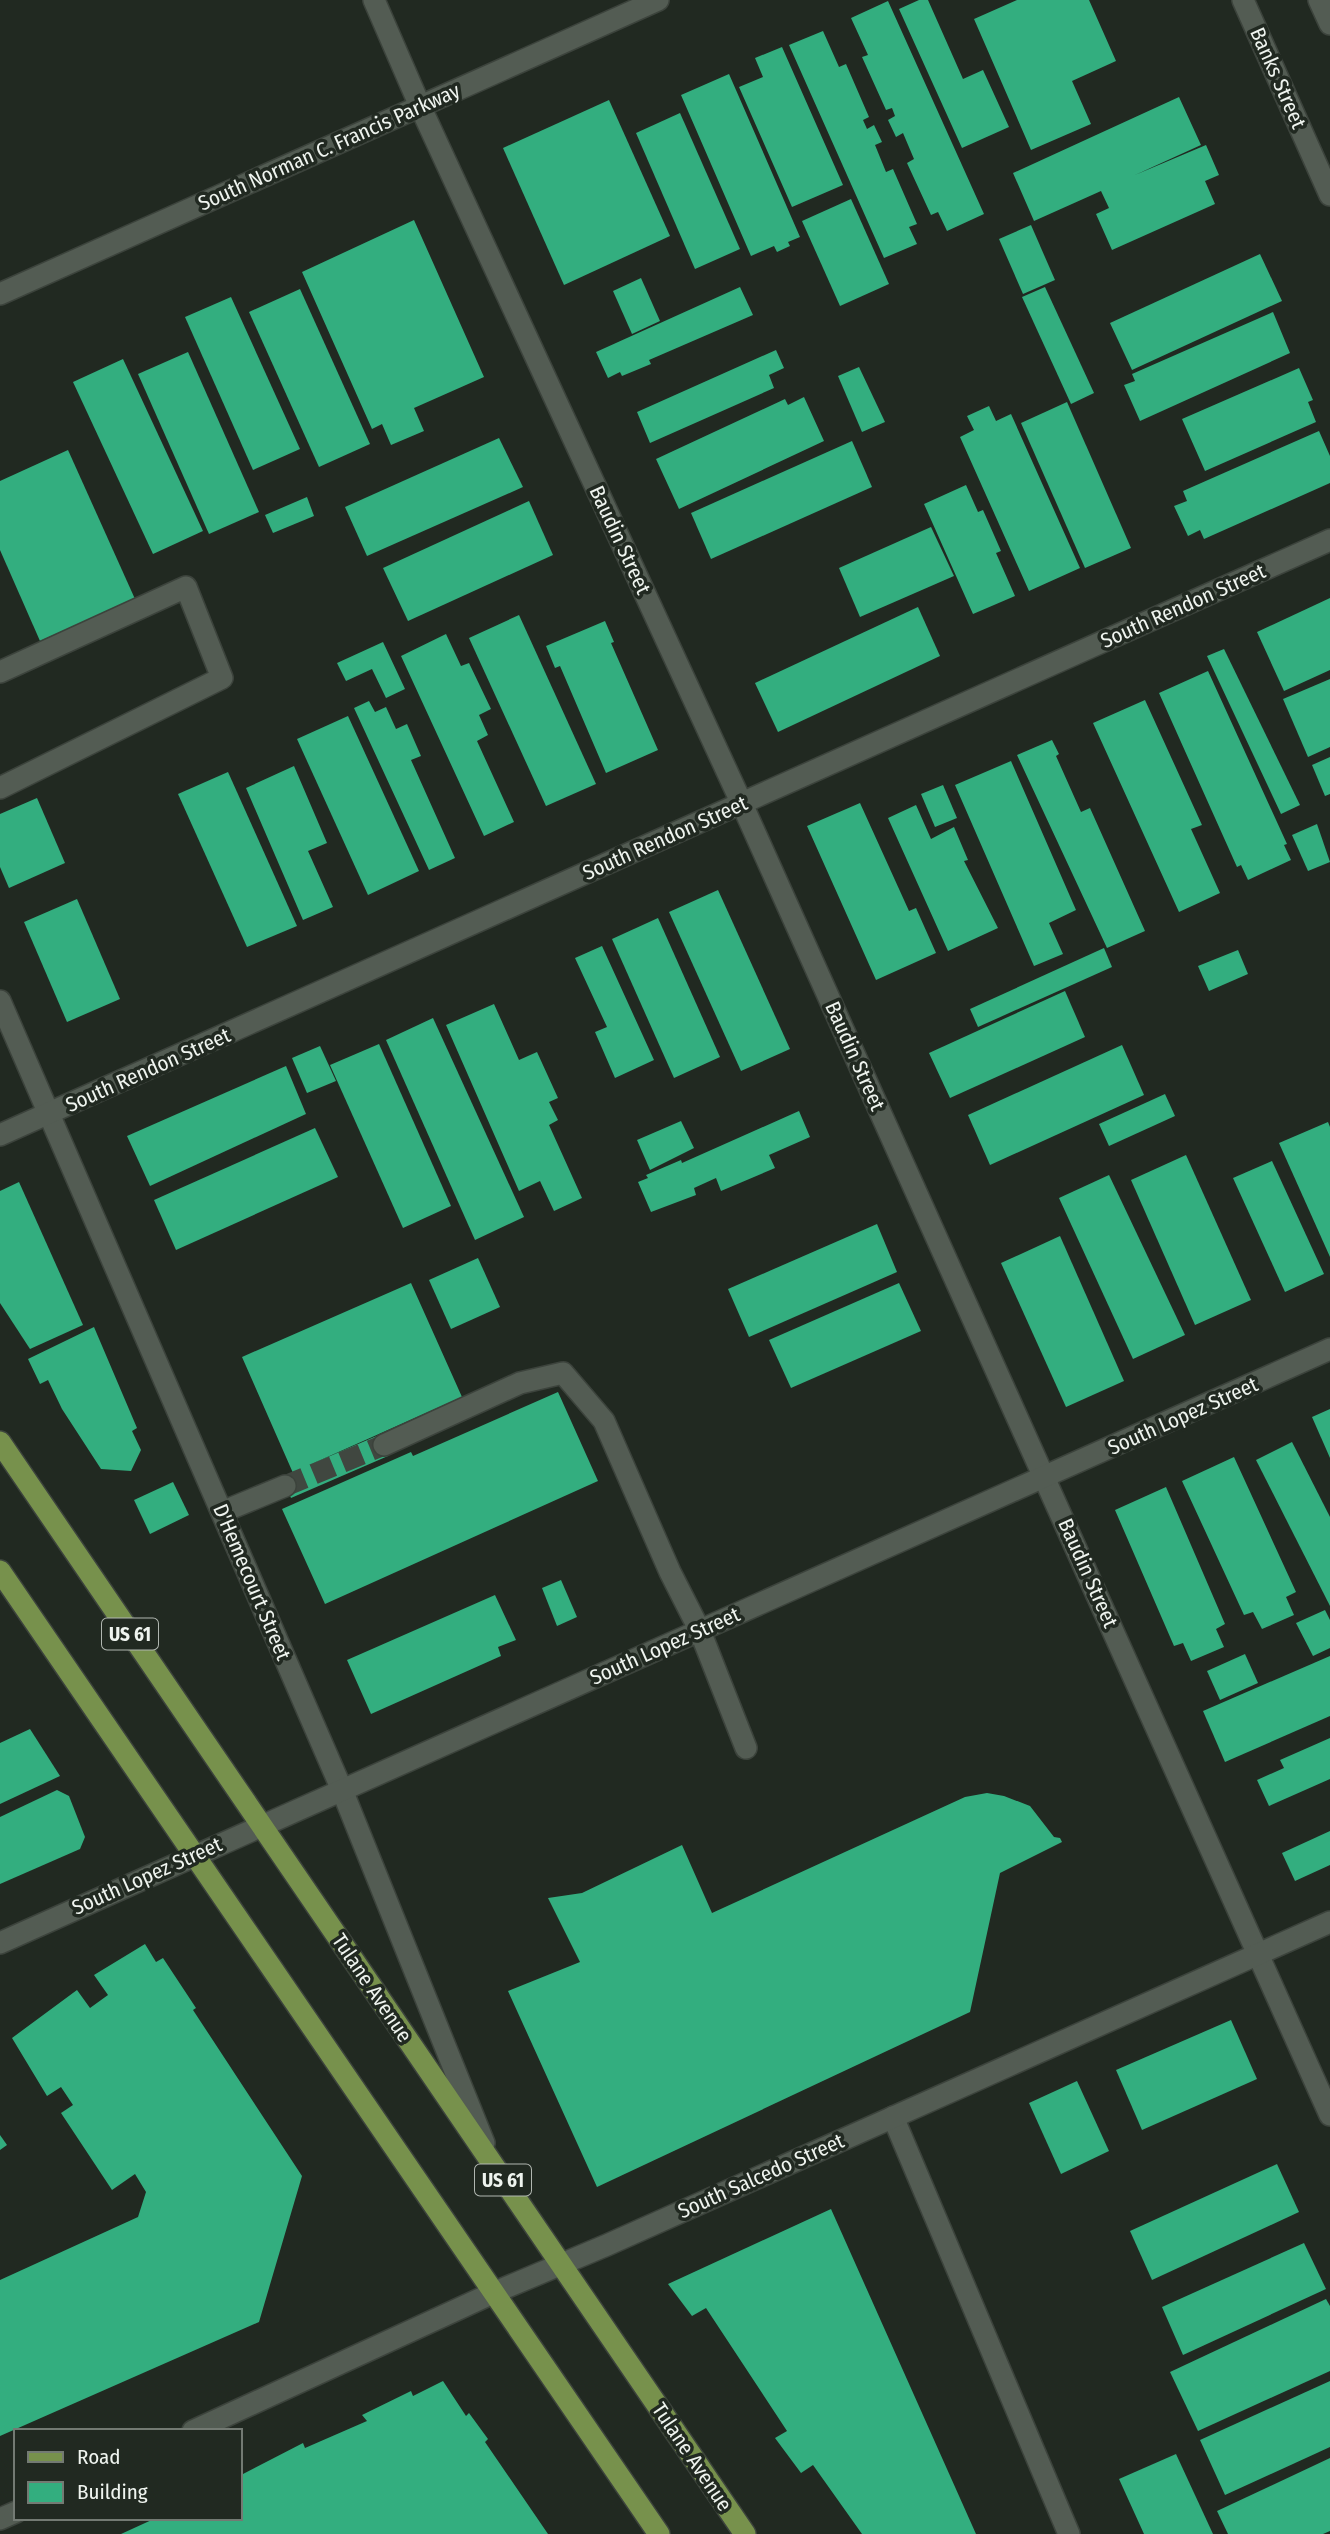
<svg xmlns="http://www.w3.org/2000/svg" width="1330" height="2534" font-family="'Fira Sans Condensed',sans-serif">
  <style>
    .building { fill: #33ae7f }
    .lines { fill: none; stroke-linecap: round; stroke-linejoin: round }
    .minor-tunnel { stroke: #404740; stroke-width: 21; stroke-dasharray: 21 10; stroke-linecap: butt }
    .minor-casing { stroke: #3c433c; stroke-width: 24 }
    .major-casing { stroke: #3c433c; stroke-width: 24 }
    .minor { stroke: #535c53; stroke-width: 21 }
    .major { stroke: #77914c; stroke-width: 21 }
    .labels { text-anchor: middle; dominant-baseline: central; stroke-width: 7; stroke-linejoin: round; paint-order: stroke }
    .shield { fill: #212921; stroke: #b1b7b1; stroke-width: 2 }
    .shield-label { font-size: 19px; font-weight: bold; fill: #eff4ef }
    .street-label { font-size: 21px; fill: #eff4ef; stroke: #212921 }
  </style>
  <rect width="100%" height="100%" fill="#212921"/>
  <g class="building">
    <polygon points="919,0 928,0 963,79 983,70 1009,127 962,148 899,9"/>
    <polygon points="1017,0 1089,0 1116,61 1072,81 1091,124 1031,150 974,19"/>
    <polygon points="888,1 984,214 947,231 938,212 931,215 907,163 914,159 903,133 896,137 888,120 895,116 892,108 886,110 862,57 868,55 851,18"/>
    <polygon points="823,31 839,67 846,64 869,117 863,120 867,129 874,125 882,142 875,145 886,172 893,169 917,224 909,227 917,244 884,258 789,45"/>
    <polygon points="782,47 843,185 792,207 739,87 763,77 755,58"/>
    <polygon points="729,74 800,237 788,242 790,246 777,252 774,246 751,256 681,95"/>
    <polygon points="1179,97 1201,145 1135,175 1206,145 1219,175 1205,181 1215,204 1112,250 1096,214 1109,208 1101,191 1034,221 1013,173"/>
    <polygon points="609,100 670,236 564,285 503,148"/>
    <polygon points="680,113 740,249 695,269 636,133"/>
    <polygon points="851,199 889,284 840,306 802,221"/>
    <polygon points="414,220 484,377 414,408 424,431 391,445 382,424 372,429 302,272"/>
    <polygon points="1031,225 1055,280 1023,294 999,239"/>
    <polygon points="1260,254 1282,301 1132,370 1110,323"/>
    <polygon points="641,278 660,321 632,334 613,291"/>
    <polygon points="740,287 753,315 649,360 651,364 622,376 620,372 608,378 596,352"/>
    <polygon points="1045,287 1094,393 1071,404 1022,297"/>
    <polygon points="300,289 370,444 319,467 249,312"/>
    <polygon points="231,297 300,449 253,470 185,317"/>
    <polygon points="1273,312 1290,353 1140,421 1124,385 1135,381 1132,374"/>
    <polygon points="776,350 784,368 769,375 774,388 650,443 637,412"/>
    <polygon points="188,352 259,512 209,534 138,374"/>
    <polygon points="123,359 203,531 153,554 73,382"/>
    <polygon points="859,367 885,422 862,432 838,376"/>
    <polygon points="1299,368 1313,400 1308,402 1316,422 1205,471 1182,419"/>
    <polygon points="804,397 824,441 679,509 656,459 785,399 788,405"/>
    <polygon points="1067,402 1131,548 1085,568 1021,423"/>
    <polygon points="989,406 996,421 1011,414 1080,568 1029,591 960,437 974,430 967,416"/>
    <polygon points="1319,431 1330,456 1330,483 1204,539 1200,530 1188,536 1174,506 1187,501 1183,491"/>
    <polygon points="499,438 523,487 367,556 345,507"/>
    <polygon points="852,441 872,487 711,559 691,513"/>
    <polygon points="68,450 135,599 40,641 0,550 0,481"/>
    <polygon points="966,485 978,512 983,510 1001,551 996,553 1015,596 973,614 924,504"/>
    <polygon points="307,497 314,516 273,533 265,515"/>
    <polygon points="529,501 553,555 408,621 383,568"/>
    <polygon points="931,527 954,576 860,617 839,568"/>
    <polygon points="1330,598 1330,670 1284,691 1257,632"/>
    <polygon points="918,607 940,656 778,732 755,683"/>
    <polygon points="519,615 596,784 546,806 469,638"/>
    <polygon points="605,621 614,642 611,643 658,750 606,773 560,666 555,668 546,646"/>
    <polygon points="446,634 461,666 469,663 491,709 479,715 488,735 477,741 514,822 484,836 401,656"/>
    <polygon points="383,642 405,689 386,698 372,669 346,681 337,663"/>
    <polygon points="1224,649 1300,805 1281,814 1207,656"/>
    <polygon points="1208,671 1287,844 1284,845 1291,860 1248,880 1241,865 1237,867 1159,693"/>
    <polygon points="1330,679 1330,747 1308,757 1283,699"/>
    <polygon points="1145,700 1202,825 1191,829 1220,893 1179,912 1093,723"/>
    <polygon points="369,701 375,712 386,707 396,729 407,724 421,756 411,760 455,858 429,870 354,708"/>
    <polygon points="348,716 419,871 368,895 297,739"/>
    <polygon points="1052,740 1059,754 1056,756 1081,812 1090,808 1145,931 1107,948 1017,755"/>
    <polygon points="1330,757 1330,794 1325,796 1312,765"/>
    <polygon points="1011,761 1076,910 1049,923 1063,954 1034,966 955,785"/>
    <polygon points="294,766 327,843 308,851 333,907 303,920 246,788"/>
    <polygon points="228,772 297,926 247,947 178,794"/>
    <polygon points="943,785 957,818 935,827 921,794"/>
    <polygon points="37,798 65,863 9,888 0,867 0,814"/>
    <polygon points="860,803 909,911 916,908 936,953 876,980 807,826"/>
    <polygon points="916,805 931,839 954,827 968,860 964,861 998,928 948,951 888,818"/>
    <polygon points="1317,824 1330,862 1308,871 1292,835"/>
    <polygon points="718,890 790,1049 741,1071 669,912"/>
    <polygon points="77,899 120,999 67,1022 24,922"/>
    <polygon points="658,918 720,1057 674,1078 612,939"/>
    <polygon points="602,946 654,1060 615,1078 595,1032 607,1027 575,958"/>
    <polygon points="1104,948 1112,967 978,1027 970,1009"/>
    <polygon points="1238,950 1248,974 1209,991 1198,966"/>
    <polygon points="1065,991 1085,1037 950,1098 929,1053"/>
    <polygon points="494,1004 519,1060 537,1052 558,1098 549,1102 558,1120 549,1125 582,1198 554,1211 540,1181 519,1191 446,1025"/>
    <polygon points="433,1018 524,1217 475,1240 386,1040"/>
    <polygon points="379,1044 451,1206 403,1228 330,1065"/>
    <polygon points="1122,1045 1144,1095 990,1165 968,1115"/>
    <polygon points="320,1046 336,1081 307,1093 292,1058"/>
    <polygon points="286,1066 306,1114 150,1186 127,1136"/>
    <polygon points="1165,1094 1175,1116 1109,1146 1099,1124"/>
    <polygon points="799,1111 810,1137 769,1155 775,1168 721,1191 716,1178 694,1188 696,1195 651,1212 638,1182 648,1178 646,1175 681,1160 682,1163"/>
    <polygon points="681,1121 694,1148 650,1170 637,1140"/>
    <polygon points="1328,1122 1330,1127 1330,1257 1279,1143"/>
    <polygon points="315,1128 338,1177 176,1250 154,1200"/>
    <polygon points="1186,1155 1251,1300 1195,1325 1131,1180"/>
    <polygon points="1272,1161 1324,1274 1285,1292 1233,1178"/>
    <polygon points="1109,1175 1185,1335 1133,1359 1059,1198"/>
    <polygon points="19,1182 83,1325 30,1349 0,1303 0,1191"/>
    <polygon points="877,1224 897,1272 749,1337 728,1289"/>
    <polygon points="1060,1236 1124,1381 1066,1407 1001,1263"/>
    <polygon points="478,1258 500,1307 451,1329 429,1280"/>
    <polygon points="411,1283 462,1397 307,1466 379,1435 388,1456 291,1498 282,1478 293,1473 242,1357"/>
    <polygon points="899,1283 921,1331 791,1388 769,1340"/>
    <polygon points="94,1327 137,1428 132,1431 141,1450 131,1471 101,1469 62,1409 48,1380 40,1384 28,1359"/>
    <polygon points="558,1392 598,1481 325,1604 282,1509 411,1452 413,1456"/>
    <polygon points="1330,1409 1330,1458 1312,1417"/>
    <polygon points="1292,1442 1330,1517 1330,1606 1256,1460"/>
    <polygon points="1234,1457 1296,1592 1286,1597 1294,1615 1262,1629 1253,1612 1244,1615 1182,1481"/>
    <polygon points="173,1482 189,1515 150,1534 134,1500"/>
    <polygon points="1166,1487 1225,1624 1216,1629 1224,1647 1191,1661 1183,1643 1174,1646 1115,1510"/>
    <polygon points="561,1580 577,1617 557,1626 542,1588"/>
    <polygon points="495,1595 516,1640 498,1647 501,1656 371,1714 347,1660"/>
    <polygon points="1325,1610 1330,1620 1330,1648 1313,1656 1296,1623"/>
    <polygon points="1245,1654 1258,1683 1220,1700 1207,1671"/>
    <polygon points="1330,1656 1330,1716 1225,1762 1203,1711"/>
    <polygon points="30,1729 60,1776 0,1804 0,1743"/>
    <polygon points="1330,1738 1330,1779 1269,1806 1257,1780 1284,1768 1280,1760"/>
    <polygon points="57,1790 69,1796 85,1837 80,1849 0,1884 0,1817"/>
    <polygon points="987,1793 1004,1796 1030,1806 1054,1837 1060,1838 1062,1842 1000,1873 970,2012 597,2187 508,1991 580,1962 548,1898 582,1893 682,1845 712,1913 965,1797"/>
    <polygon points="1330,1831 1330,1865 1295,1881 1282,1853"/>
    <polygon points="145,1944 156,1962 163,1958 196,2008 193,2010 302,2176 259,2322 0,2436 0,2280 138,2217 146,2192 135,2174 112,2190 61,2113 73,2105 61,2087 47,2096 12,2038 77,1990 90,2008 108,1995 94,1975"/>
    <polygon points="1231,2020 1257,2079 1142,2130 1116,2070"/>
    <polygon points="1077,2081 1109,2151 1061,2174 1029,2103"/>
    <polygon points="0,2135 7,2145 0,2150"/>
    <polygon points="1277,2164 1299,2212 1152,2280 1130,2231"/>
    <polygon points="831,2209 976,2534 862,2534 813,2465 801,2473 775,2438 787,2431 706,2308 692,2316 668,2284"/>
    <polygon points="1304,2243 1326,2289 1183,2355 1162,2307"/>
    <polygon points="1326,2299 1330,2306 1330,2371 1198,2431 1170,2372"/>
    <polygon points="443,2381 466,2416 469,2413 488,2439 485,2442 548,2534 121,2534 156,2518 240,2518 240,2471 243,2474 303,2443 305,2448 367,2421 362,2415 411,2391 413,2396"/>
    <polygon points="1330,2381 1330,2447 1225,2495 1200,2440"/>
    <polygon points="1176,2454 1213,2534 1144,2534 1119,2479"/>
    <polygon points="1330,2458 1330,2531 1323,2534 1228,2534 1217,2511"/>
  </g>
  <g class="lines">
    <polyline class="minor-tunnel" points="285,1486 384,1445"/>
    <defs>
      <g id="minor">
        <polyline points="374,0 420,106 742,804 1330,2115"/>
        <polyline points="1243,0 1330,195"/>
        <polyline points="1319,0 1330,24"/>
        <polyline points="0,294 658,0"/>
        <polyline points="0,672 186,587 222,678 0,788"/>
        <polyline points="0,1001 342,1790 484,2143"/>
        <polyline points="0,1135 1330,540"/>
        <polyline points="384,1445 520,1383 563,1373 604,1421 670,1572 700,1631 746,1748"/>
        <polyline points="222,1512 285,1486"/>
        <polyline points="0,1943 1330,1349"/>
        <polyline points="893,2117 1069,2534"/>
        <polyline points="193,2431 493,2293 607,2245 1330,1922"/>
        <polyline points="0,2519 16,2512"/>
      </g>
      <g id="major">
        <polyline points="0,1442 745,2534"/>
        <polyline points="0,1571 659,2534"/>
      </g>
    </defs>
    <use href="#minor" class="minor-casing"/>
    <use href="#major" class="major-casing"/>
    <use href="#minor" class="minor"/>
    <use href="#major" class="major"/>
  </g>
  <g class="labels">
    <g class="shield">
      <rect x="102" y="1618.5" width="56" height="31" rx="5"/>
      <rect x="475" y="2164.5" width="56" height="31" rx="5"/>
    </g>
    <g class="shield-label">
      <text x="130" y="1634">US 61</text>
      <text x="503" y="2180">US 61</text>
    </g>
    <g class="street-label">
      <text transform="translate(1278 78) rotate(66)">Banks Street</text>
      <text transform="translate(329 147) rotate(-24)">South Norman C. Francis Parkway</text>
      <text transform="translate(620 540) rotate(65)">Baudin Street</text>
      <text transform="translate(1183 606) rotate(-24)">South Rendon Street</text>
      <text transform="translate(665 838) rotate(-24)">South Rendon Street</text>
      <text transform="translate(855 1056) rotate(66)">Baudin Street</text>
      <text transform="translate(148 1070) rotate(-24)">South Rendon Street</text>
      <text transform="translate(1183 1416) rotate(-24)">South Lopez Street</text>
      <text transform="translate(1088 1573) rotate(66)">Baudin Street</text>
      <text transform="translate(252 1582) rotate(67)">D'Hemecourt Street</text>
      <text transform="translate(665 1646) rotate(-24)">South Lopez Street</text>
      <text transform="translate(147 1876) rotate(-24)">South Lopez Street</text>
      <text transform="translate(372 1988) rotate(56)">Tulane Avenue</text>
      <text transform="translate(761 2176) rotate(-24)">South Salcedo Street</text>
      <text transform="translate(692 2457) rotate(56)">Tulane Avenue</text>
    </g>
  </g>
  <rect x="14" y="2429" width="228" height="91" fill="#212921" stroke="#737a73" stroke-width="2"/>
  <rect x="28" y="2452" width="35" height="10" fill="#77914c" stroke="#737a73" stroke-width="2"/>
  <text x="77" y="2464" font-size="21" fill="#eff4ef">Road</text>
  <rect x="28" y="2482" width="35" height="21" fill="#33ae7f" stroke="#737a73" stroke-width="2"/>
  <text x="77" y="2499" font-size="21" fill="#eff4ef">Building</text>
</svg>
